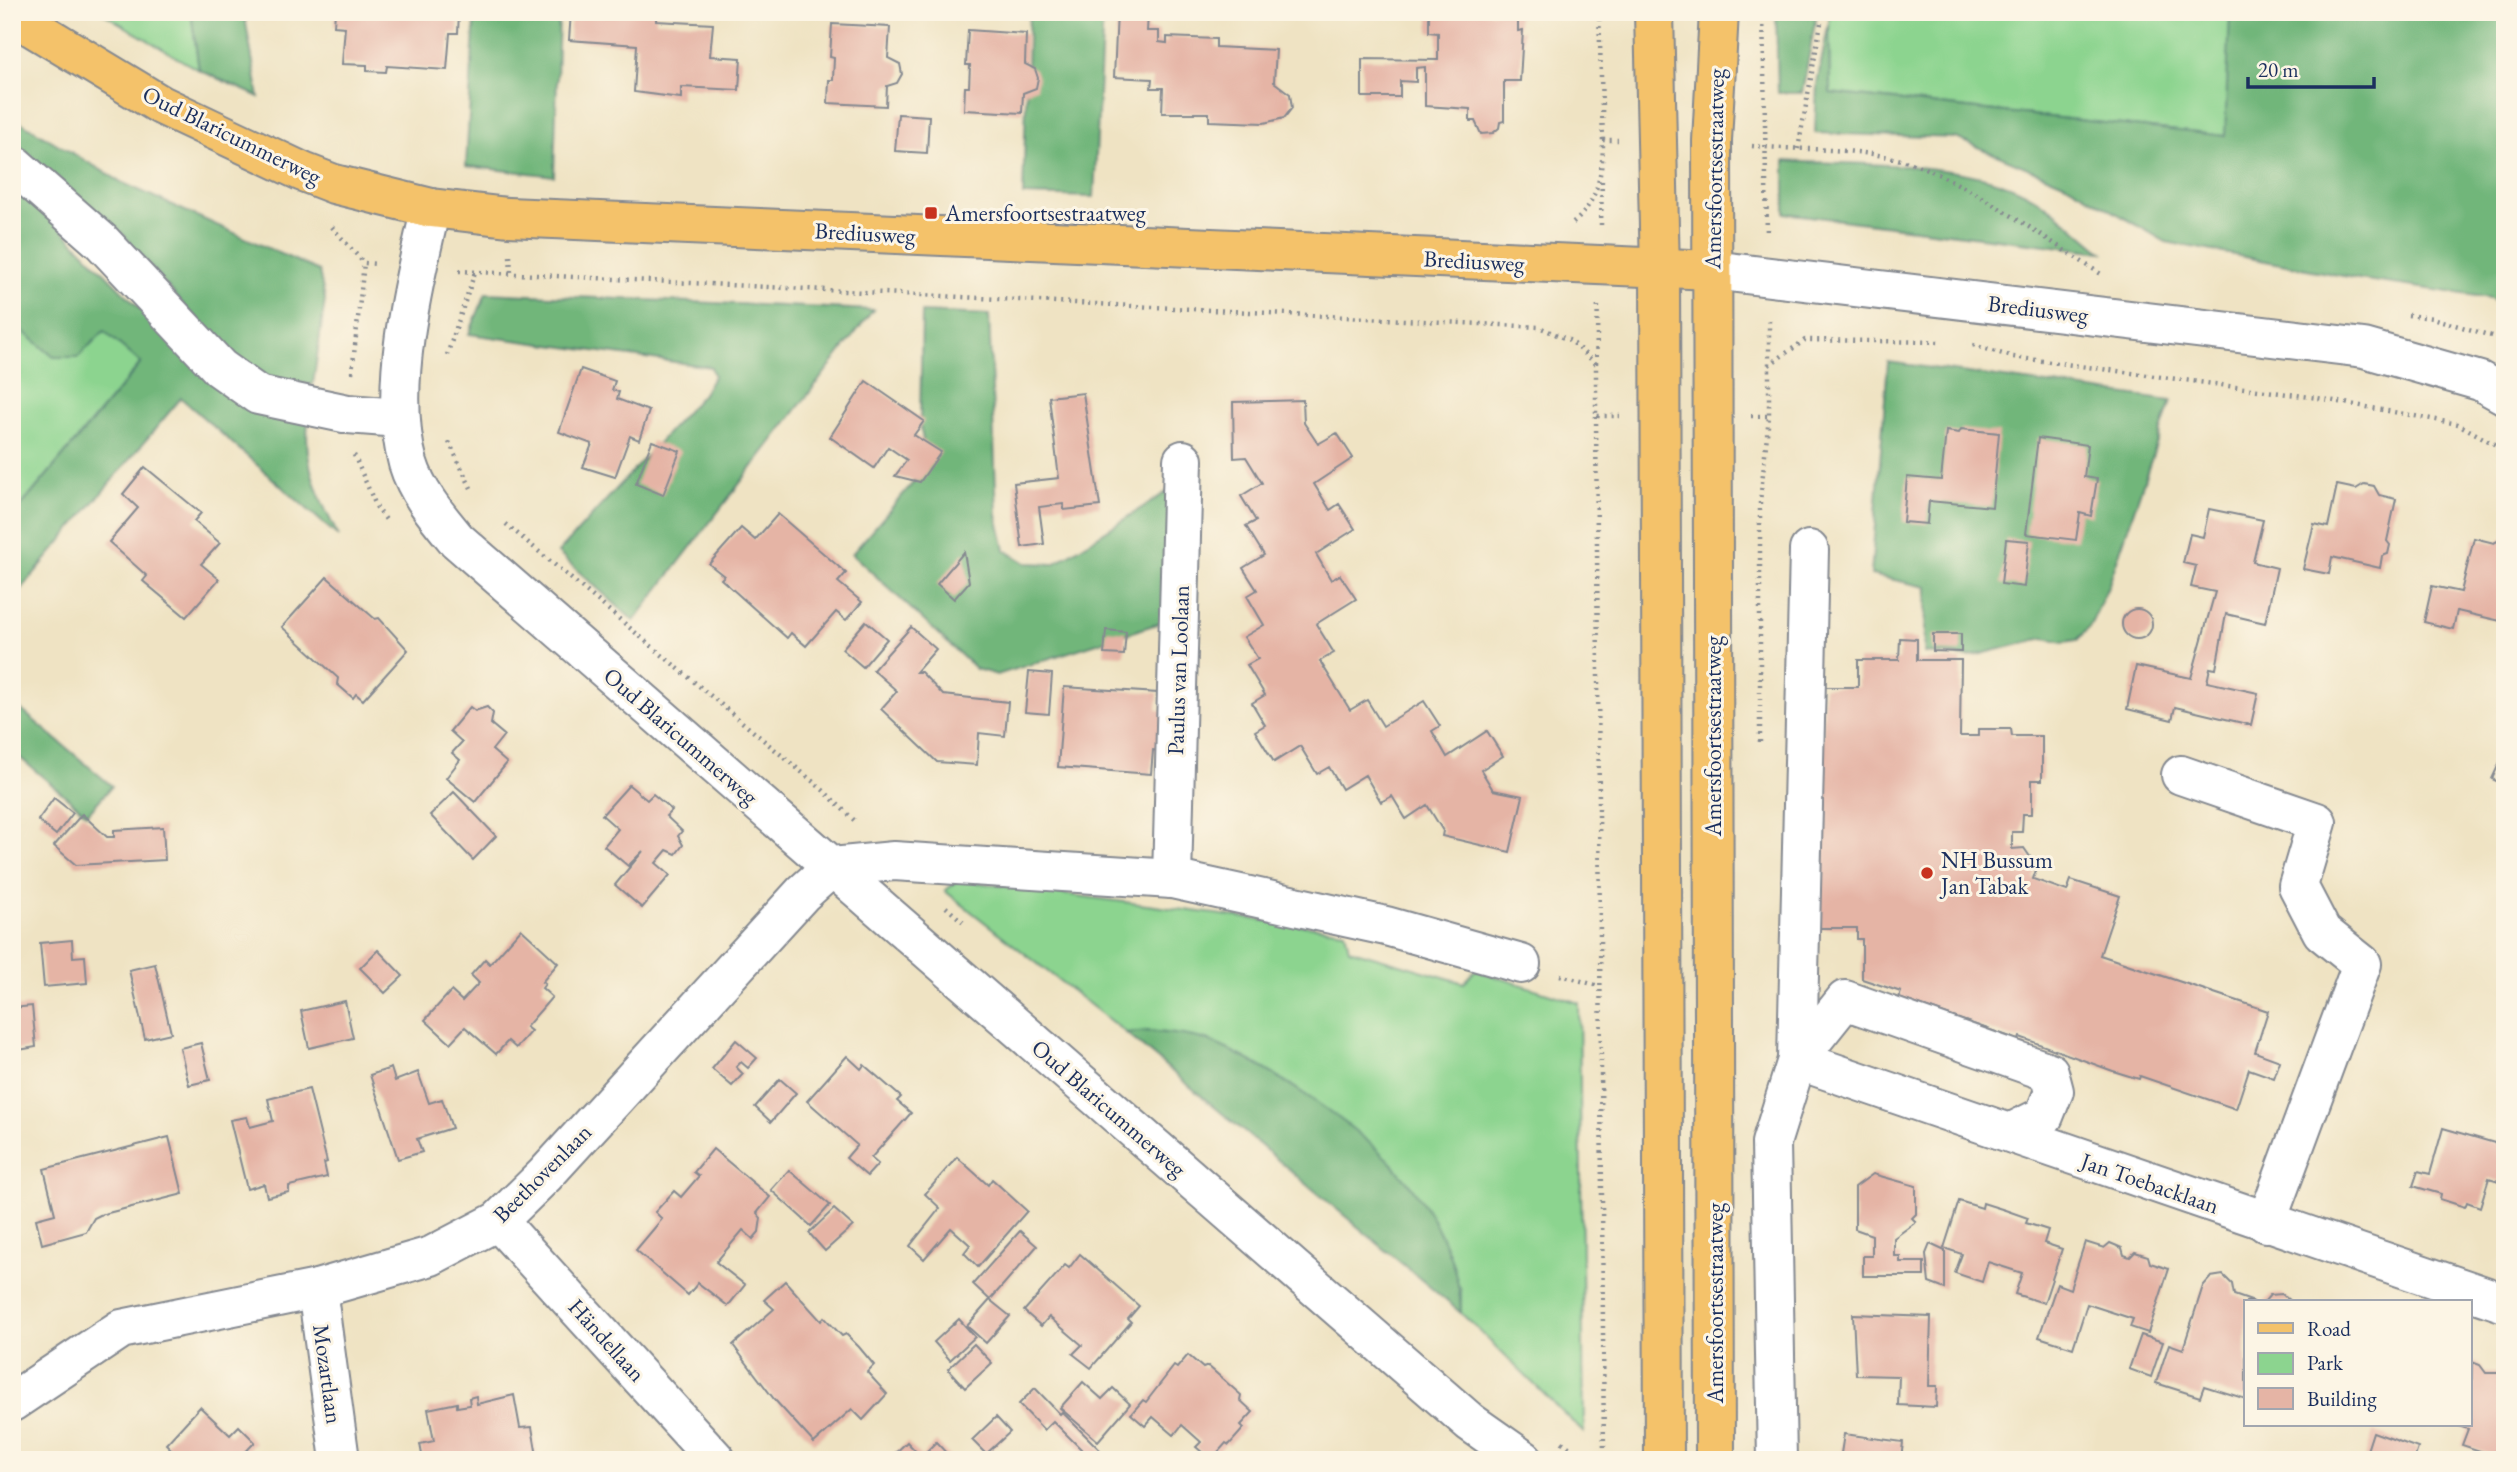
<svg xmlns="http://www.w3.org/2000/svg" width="2517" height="1472" font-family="'EB Garamond',serif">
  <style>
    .green { fill: #8cd48f; stroke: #548276; stroke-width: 2 }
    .forest { fill: #71b67a; stroke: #46726c; stroke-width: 2 }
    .building { fill: #e5b4a5 }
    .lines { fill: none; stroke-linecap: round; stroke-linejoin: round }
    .minor-casing { stroke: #858990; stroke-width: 42 }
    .major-casing { stroke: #858990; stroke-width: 42 }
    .path { stroke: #858990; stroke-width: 4.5; stroke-dasharray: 2 5; stroke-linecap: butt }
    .minor { stroke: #fff; stroke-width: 38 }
    .major { stroke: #f4c26a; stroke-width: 38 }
    .poi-dot { fill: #c8321e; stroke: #fcf5e5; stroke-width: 2.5 }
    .labels { text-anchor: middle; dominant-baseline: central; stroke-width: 6; stroke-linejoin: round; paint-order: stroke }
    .street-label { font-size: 23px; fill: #1b2f5e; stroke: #fcf5e5 }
    .poi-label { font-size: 23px; fill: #1b2f5e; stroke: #fcf5e5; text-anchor: start }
  </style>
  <rect width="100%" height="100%" fill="#fcf5e5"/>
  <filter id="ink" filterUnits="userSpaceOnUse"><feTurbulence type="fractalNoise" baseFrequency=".0143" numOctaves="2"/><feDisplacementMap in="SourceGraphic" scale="14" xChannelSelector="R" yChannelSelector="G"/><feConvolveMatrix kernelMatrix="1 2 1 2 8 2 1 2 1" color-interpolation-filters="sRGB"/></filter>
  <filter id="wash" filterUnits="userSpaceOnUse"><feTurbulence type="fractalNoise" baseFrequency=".00686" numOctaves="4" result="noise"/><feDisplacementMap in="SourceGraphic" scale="28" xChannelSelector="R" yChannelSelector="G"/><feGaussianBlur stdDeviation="1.57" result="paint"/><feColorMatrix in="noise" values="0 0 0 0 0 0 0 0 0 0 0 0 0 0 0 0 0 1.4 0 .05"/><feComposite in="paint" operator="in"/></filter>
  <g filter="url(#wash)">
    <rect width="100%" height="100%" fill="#efe3c3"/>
    <g class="green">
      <polygon points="101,12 191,12 199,70 186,63"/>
      <polygon points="1829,12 2505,12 2225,136 1830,93"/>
      <polygon points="12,322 54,357 78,357 104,330 141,363 12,517"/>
      <polygon points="958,880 1345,931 1349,949 1464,983 1475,970 1579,1003 1584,1433 1461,1313 1461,1289 1344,1124 1277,1077 1207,1040 1150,1031 1126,1033 945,891"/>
    </g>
    <g class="forest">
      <polygon points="191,12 244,12 259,97 199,70"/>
      <polygon points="475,12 559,12 554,176 466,166"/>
      <polygon points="1029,12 1103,12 1094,197 1023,195"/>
      <polygon points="1776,12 1817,12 1802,93 1778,93"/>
      <polygon points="2230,12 2505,12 2505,307 2490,298 2359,279 2166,242 2066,184 1956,138 1815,133 1817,83 1829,22 1830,93 2225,136"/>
      <polygon points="12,117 123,183 319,271 325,300 313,385 272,380 252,371 186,308 122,233 12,140"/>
      <path d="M1785,161C1852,165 1957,161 2017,189C2049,203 2076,230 2103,252L1785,213Z"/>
      <path d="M12,183L30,197L154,323L308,423C303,465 320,501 339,537L181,398L12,600V517L141,363L104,331L78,357H54L12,322Z"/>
      <polygon points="486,293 873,310 634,621 558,553 702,395 714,376 711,367 469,334"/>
      <polygon points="922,312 989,315 997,515 1005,550 1026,563 1054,564 1176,486 1182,616 997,675 976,669 852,554 918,477 926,454 920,426"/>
      <polygon points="1888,362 2171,401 2108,587 2089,628 2077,640 2064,642 2044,638 1969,657 1924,653 1927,587 1871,575"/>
      <polygon points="12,702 112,786 87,814 12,751"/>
      <path d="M1150,1031C1168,1034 1191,1034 1208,1041C1261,1061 1355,1124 1394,1166C1429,1203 1461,1262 1461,1313L1126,1033Z"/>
    </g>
    <g id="blocks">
      <g class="building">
        <polygon points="335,12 459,12 458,33 450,33 447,70 387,66 386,72 367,71 367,65 342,64 345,27 334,26"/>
        <polygon points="571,12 656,12 656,21 713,24 710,56 741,58 739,90 681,87 681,98 634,92 637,45 569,40"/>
        <polygon points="1117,12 1148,14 1147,31 1159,31 1159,42 1167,43 1167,37 1216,39 1216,47 1276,50 1274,82 1290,94 1292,108 1284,118 1264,123 1209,121 1209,113 1162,113 1163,88 1151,88 1152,79 1114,77"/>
        <polygon points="1429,12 1518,12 1518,31 1523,30 1520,81 1504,81 1504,121 1500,122 1499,128 1493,133 1481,134 1475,121 1470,121 1470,109 1425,106 1425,67 1416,68 1416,82 1400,81 1400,97 1362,97 1362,59 1438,60 1438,33 1429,32"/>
        <polygon points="832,24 890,27 888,58 900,64 902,74 897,83 887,86 886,106 828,103 829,80 833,80 834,58 830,57"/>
        <polygon points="968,30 1026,34 1025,64 1035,69 1038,78 1036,88 1023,93 1022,113 964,110 965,87 969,87 970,65 966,65"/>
        <polygon points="898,114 929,116 927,153 895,151"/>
        <polygon points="581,369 615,381 612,390 619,392 617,399 649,411 639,440 630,436 615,477 583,467 592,444 559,432"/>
        <polygon points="866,381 924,421 914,435 941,452 920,482 895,476 907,460 888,447 874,468 830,437"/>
        <polygon points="1083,393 1100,506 1064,510 1063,504 1039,507 1044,544 1022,547 1014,483 1059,478 1049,397"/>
        <polygon points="1303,400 1304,423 1318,444 1337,433 1353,458 1314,484 1330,510 1339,504 1355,529 1316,554 1331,580 1340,575 1356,599 1316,624 1334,653 1320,661 1350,710 1367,700 1383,726 1424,701 1440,726 1432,731 1447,757 1487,731 1503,756 1481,770 1493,790 1523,796 1510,852 1442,836 1443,831 1427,805 1406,819 1392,796 1381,802 1365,775 1342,789 1329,767 1317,774 1300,746 1274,762 1255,731 1265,725 1252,703 1265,695 1247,665 1258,659 1244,637 1264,625 1247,596 1257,590 1243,568 1264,555 1246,526 1256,521 1241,496 1262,483 1246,457 1234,458 1233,402"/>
        <polygon points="1961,429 1999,433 1992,507 1929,501 1927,524 1903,522 1907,477 1941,480 1946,431 1959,433"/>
        <polygon points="2038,438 2088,445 2084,477 2097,479 2091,516 2080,513 2076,540 2026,534"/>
        <polygon points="652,441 680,451 663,495 636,484"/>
        <polygon points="145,467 201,513 194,521 220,543 201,564 219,579 186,617 143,581 147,576 109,542 138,508 123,494"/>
        <polygon points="2364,484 2374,486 2379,495 2396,499 2387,541 2390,545 2388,554 2382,556 2380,568 2332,557 2329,574 2303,569 2314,524 2328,527 2337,485 2356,489"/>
        <polygon points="2209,509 2263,520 2253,562 2277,568 2265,623 2226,614 2216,669 2210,668 2207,682 2258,693 2251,725 2175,707 2172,720 2127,709 2136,666 2191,678 2215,592 2191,587 2196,566 2183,563 2190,534 2203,537"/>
        <polygon points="778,514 846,573 838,582 862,602 846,620 836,612 806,646 791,633 787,638 721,579 724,576 709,564 741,528 755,540"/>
        <polygon points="2505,537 2505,622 2457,611 2453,629 2424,622 2432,586 2461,592 2474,538 2494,543"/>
        <polygon points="2006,539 2029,541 2024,587 2001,584"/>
        <polygon points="964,552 969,582 954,599 937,584"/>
        <polygon points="327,577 375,619 379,618 408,650 363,700 356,694 353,698 337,684 338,678 282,627"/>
        <circle cx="2137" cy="624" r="15"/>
        <polygon points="866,621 887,639 863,667 842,649"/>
        <polygon points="911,627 936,649 916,672 921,672 943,695 1008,702 1005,736 979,733 977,765 937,762 881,709 897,691 873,670"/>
        <polygon points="1106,630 1126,632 1124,655 1104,654"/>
        <polygon points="1933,634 1961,634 1961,652 1933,651"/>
        <polygon points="1900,638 1917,639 1917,660 1961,660 1960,736 1978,736 1978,729 2011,729 2012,736 2042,736 2042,780 2032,780 2032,814 2023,814 2022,832 2012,832 2012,849 2024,848 2037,867 2033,879 2067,891 2071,880 2120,896 2100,955 2268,1011 2255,1052 2280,1061 2274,1078 2249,1069 2236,1109 2140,1076 2139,1079 2113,1071 2020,1037 2019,1040 1899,998 1901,992 1862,979 1862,939 1857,939 1857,928 1819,928 1824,687 1858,687 1858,660 1899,660"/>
        <polygon points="1029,672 1052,674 1049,714 1025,712"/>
        <polygon points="1064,687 1158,693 1157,710 1175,711 1172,752 1153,750 1151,774 1058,767"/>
        <polygon points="470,707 475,711 487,707 493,713 491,724 504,735 492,750 507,763 475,802 446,778 460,760 452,753 462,742 450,731"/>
        <polygon points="2505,751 2505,785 2492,779"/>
        <polygon points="629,785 647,800 653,794 672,810 666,816 682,831 678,836 683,845 676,854 667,850 656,863 670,875 642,908 615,885 643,851 628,866 604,846 618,829 602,815"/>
        <polygon points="454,792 496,836 473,860 430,815"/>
        <polygon points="54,798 73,813 56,835 38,820"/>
        <polygon points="82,814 107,837 114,837 114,830 163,827 165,860 76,865 54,846"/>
        <polygon points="521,929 558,963 542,982 545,984 542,988 552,997 526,1027 531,1031 516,1048 508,1041 496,1054 465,1027 450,1043 425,1020 451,991 462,1001 479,983 471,975 485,959 490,964"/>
        <polygon points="72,940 73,957 85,956 87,983 44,987 40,943"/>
        <polygon points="378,950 403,976 385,993 360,968"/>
        <polygon points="155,964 171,1033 145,1039 129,970"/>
        <polygon points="345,1001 353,1038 309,1048 301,1011"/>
        <polygon points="32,1006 36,1047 13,1051 12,1008"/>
        <polygon points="736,1040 757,1058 748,1068 741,1062 736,1067 743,1074 732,1086 712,1069"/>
        <polygon points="201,1043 210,1080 189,1085 180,1048"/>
        <polygon points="847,1056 861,1069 864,1065 901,1097 897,1101 911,1113 871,1158 878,1164 867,1176 846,1158 857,1145 807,1101"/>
        <polygon points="391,1068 395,1081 418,1072 429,1103 442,1099 452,1128 417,1139 422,1152 398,1159 370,1075"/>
        <polygon points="780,1079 796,1093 771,1122 755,1107"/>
        <polygon points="309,1089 327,1162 324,1163 327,1177 289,1186 289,1192 267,1197 264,1184 247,1189 230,1120 247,1117 250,1127 273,1121 268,1099"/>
        <polygon points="2443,1128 2505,1146 2505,1183 2489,1178 2480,1207 2467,1202 2465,1207 2440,1199 2441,1194 2413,1186 2418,1171 2430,1174"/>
        <polygon points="169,1137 183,1194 100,1215 94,1218 86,1232 42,1244 36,1219 55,1214 44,1169"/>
        <polygon points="713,1149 770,1197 757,1213 761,1218 759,1232 753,1239 743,1230 716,1262 745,1285 728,1306 698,1283 688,1295 636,1250 662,1219 655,1212 674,1191 681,1197 699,1176 694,1172"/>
        <polygon points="957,1157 988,1185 992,1179 1027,1211 978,1267 964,1253 970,1245 951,1228 924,1259 910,1246 940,1208 925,1194"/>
        <polygon points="789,1170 830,1205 811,1226 771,1190"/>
        <polygon points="1873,1174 1916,1186 1916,1214 1912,1218 1916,1222 1894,1238 1894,1256 1900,1256 1900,1262 1924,1262 1924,1276 1863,1276 1863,1256 1872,1256 1872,1235 1855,1229 1855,1187"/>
        <polygon points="1959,1201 1982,1208 1983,1203 2005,1210 2028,1218 2026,1223 2048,1230 2044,1243 2062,1249 2044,1303 2015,1294 2022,1273 1988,1262 1982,1282 1955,1273 1962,1254 1944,1248"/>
        <polygon points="834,1209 853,1226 825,1251 809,1233"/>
        <polygon points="1020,1231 1037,1246 990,1300 973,1284"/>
        <polygon points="2085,1242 2104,1248 2110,1243 2122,1248 2124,1255 2130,1257 2135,1252 2148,1256 2150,1263 2169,1269 2148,1333 2130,1327 2133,1319 2087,1304 2073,1348 2039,1337 2057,1284 2070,1289"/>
        <polygon points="1930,1244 1945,1251 1945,1289 1929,1283 1926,1254"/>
        <polygon points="1080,1254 1139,1306 1128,1319 1131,1322 1091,1368 1073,1354 1082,1345 1049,1317 1041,1326 1024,1311 1065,1265 1069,1268"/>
        <polygon points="2223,1275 2232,1284 2234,1295 2254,1302 2246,1302 2246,1399 2204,1386 2200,1397 2156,1383 2169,1344 2183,1349 2203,1286 2211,1277"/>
        <polygon points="785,1281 821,1321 824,1317 842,1336 846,1334 859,1347 874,1365 867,1372 887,1394 863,1420 852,1409 814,1443 774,1399 733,1345 774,1309 764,1300"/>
        <polygon points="2282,1294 2291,1302 2264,1302 2270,1295"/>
        <polygon points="990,1300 1010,1316 986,1343 967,1326"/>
        <polygon points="1853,1314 1931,1317 1929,1386 1937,1386 1936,1407 1898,1405 1899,1376 1856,1375"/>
        <polygon points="959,1319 975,1337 950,1360 934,1342"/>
        <polygon points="2141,1335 2163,1342 2151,1377 2129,1369"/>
        <polygon points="974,1344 992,1363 965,1388 948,1369"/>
        <polygon points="1188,1355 1203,1368 1208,1366 1241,1395 1240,1400 1253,1412 1241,1425 1244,1428 1229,1445 1226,1443 1211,1460 1196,1447 1201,1442 1182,1425 1174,1435 1153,1417 1145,1426 1131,1414 1143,1400 1146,1402 1174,1366 1177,1368"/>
        <polygon points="2472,1362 2480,1365 2486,1373 2505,1373 2504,1459 2462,1445 2468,1429 2455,1425 2470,1425"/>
        <polygon points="1083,1382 1102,1399 1113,1388 1130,1404 1098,1441 1060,1408"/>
        <polygon points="1035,1388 1060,1414 1062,1412 1110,1460 1086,1460 1089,1457 1053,1421 1044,1430 1019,1404"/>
        <polygon points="514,1395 520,1428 532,1427 537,1456 515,1460 423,1460 420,1444 434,1441 428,1409 457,1403 457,1407 470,1405 469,1398 476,1396 477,1404"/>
        <polygon points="200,1407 230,1435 239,1426 255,1442 238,1460 182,1460 166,1444"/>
        <polygon points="996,1417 1010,1432 986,1454 972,1440"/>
        <polygon points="2373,1432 2418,1448 2414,1460 2364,1460"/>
        <polygon points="1844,1434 1903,1442 1901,1460 1840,1460"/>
        <polygon points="907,1442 921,1457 936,1442 951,1458 888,1460"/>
      </g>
    </g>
  </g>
  <g filter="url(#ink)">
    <use href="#blocks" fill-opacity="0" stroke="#858990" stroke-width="2"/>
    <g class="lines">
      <defs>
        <g id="minor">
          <polyline points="12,163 102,242 220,368 258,395 348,414 399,418"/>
          <path d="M431,208C413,283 387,389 408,463C417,493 438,517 457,540L1470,1422L1524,1460"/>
          <polyline points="1712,270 2364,348 2480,381 2505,395"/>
          <polyline points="2181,775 2317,822 2298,886 2322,932 2362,964 2266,1223"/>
          <polyline points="1172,879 1183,460"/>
          <polyline points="2010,1133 2044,1116 2054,1091 2049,1072 1845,1000 1797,1060 2505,1303"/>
          <polyline points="498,1221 716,1460"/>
          <polyline points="317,1289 340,1460"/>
          <polyline points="12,1402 121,1329 317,1289 431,1256 498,1221 545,1175 803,893 832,867 894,861 1172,879 1386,926 1521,964"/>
          <polyline points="1777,1460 1771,1143 1797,1060 1809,550"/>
        </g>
        <g id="major">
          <polyline points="1654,12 1660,270 1664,1460"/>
          <polyline points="12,15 161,105 303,172 334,184 431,208 508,217 1712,270"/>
          <polyline points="1715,1460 1712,141 1719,12"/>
        </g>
      </defs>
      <use href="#minor" class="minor-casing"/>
      <use href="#major" class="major-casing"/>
      <g class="path">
        <polyline points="1599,12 1603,140"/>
        <polyline points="1763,12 1767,235"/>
        <path d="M1752,146C1807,151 1870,146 1922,167C1986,194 2042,237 2101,274"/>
        <polyline points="1798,149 1823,12"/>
        <path d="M1573,223C1598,203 1603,170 1603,140H1618"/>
        <polyline points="1601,225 1602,177"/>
        <polyline points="332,227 364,263 377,264"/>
        <polyline points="510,256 511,272"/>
        <polyline points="459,271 1539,327 1571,341 1596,364 1596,416 1620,416"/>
        <polyline points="2408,315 2432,318 2505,340"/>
        <polyline points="1973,345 2013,357 2318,398 2458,424 2505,450"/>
        <polyline points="447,355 475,272"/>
        <polyline points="1596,364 1598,303"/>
        <polyline points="1769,365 1805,340 1940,342"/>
        <polyline points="352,373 364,263"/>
        <polyline points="1596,416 1604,1460"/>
        <polyline points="1751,416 1769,416"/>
        <polyline points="449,442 471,488"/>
        <polyline points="354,455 377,508 387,521"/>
        <polyline points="506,524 823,790 856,822"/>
        <polyline points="1760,742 1760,502 1769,416 1769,318"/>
        <polyline points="946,907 963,922"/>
        <polyline points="1560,975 1599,986"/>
        <polyline points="1562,1442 1587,1460"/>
      </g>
      <use href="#minor" class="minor"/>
      <use href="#major" class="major"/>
    </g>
  </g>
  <g class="poi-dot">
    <rect x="924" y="206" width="14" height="14" rx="3.5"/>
    <circle cx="1927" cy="873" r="7"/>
  </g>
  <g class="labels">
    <g class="street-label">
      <text transform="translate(232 135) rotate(26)">Oud Blaricummerweg</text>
      <text transform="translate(1714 169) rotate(-89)">Amersfoortsestraatweg</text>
      <text transform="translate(865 233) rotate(3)">Brediusweg</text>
      <text transform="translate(1474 261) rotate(3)">Brediusweg</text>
      <text transform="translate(2038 309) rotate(7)">Brediusweg</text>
      <text transform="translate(1178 670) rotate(-88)">Paulus van Loolaan</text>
      <text transform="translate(681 736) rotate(41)">Oud Blaricummerweg</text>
      <text transform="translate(1713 736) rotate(-90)">Amersfoortsestraatweg</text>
      <text transform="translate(1109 1108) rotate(41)">Oud Blaricummerweg</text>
      <text transform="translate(542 1173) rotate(-45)">Beethovenlaan</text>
      <text transform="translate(2150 1183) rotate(19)">Jan Toebacklaan</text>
      <text transform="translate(1715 1303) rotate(-90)">Amersfoortsestraatweg</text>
      <text transform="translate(607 1340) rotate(48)">Händellaan</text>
      <text transform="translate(328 1374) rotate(82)">Mozartlaan</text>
    </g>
    <g class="poi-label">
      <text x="945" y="213">Amersfoortsestraatweg</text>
      <text x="1941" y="860">NH Bussum<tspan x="1941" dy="26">Jan Tabak</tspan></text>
    </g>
  </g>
  <rect width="2517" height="1472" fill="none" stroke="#fcf5e5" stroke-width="42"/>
  <rect x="2244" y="1300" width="228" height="126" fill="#fcf5e5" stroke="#a2a6af" stroke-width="2"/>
  <rect x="2258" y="1323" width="35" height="10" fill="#f4c26a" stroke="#a2a6af" stroke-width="2"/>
  <text x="2307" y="1336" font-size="21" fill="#1b2f5e">Road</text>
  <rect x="2258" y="1353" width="35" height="21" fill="#8cd48f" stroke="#a2a6af" stroke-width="2"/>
  <text x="2307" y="1370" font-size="21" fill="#1b2f5e">Park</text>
  <rect x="2258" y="1388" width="35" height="21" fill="#e5b4a5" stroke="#a2a6af" stroke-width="2"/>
  <text x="2307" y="1406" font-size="21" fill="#1b2f5e">Building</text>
  <path d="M2248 77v10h126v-10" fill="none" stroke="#1b2f5e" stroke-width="3.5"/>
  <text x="2258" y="77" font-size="21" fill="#1b2f5e" stroke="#fcf5e5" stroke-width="5" paint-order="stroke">20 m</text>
</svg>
